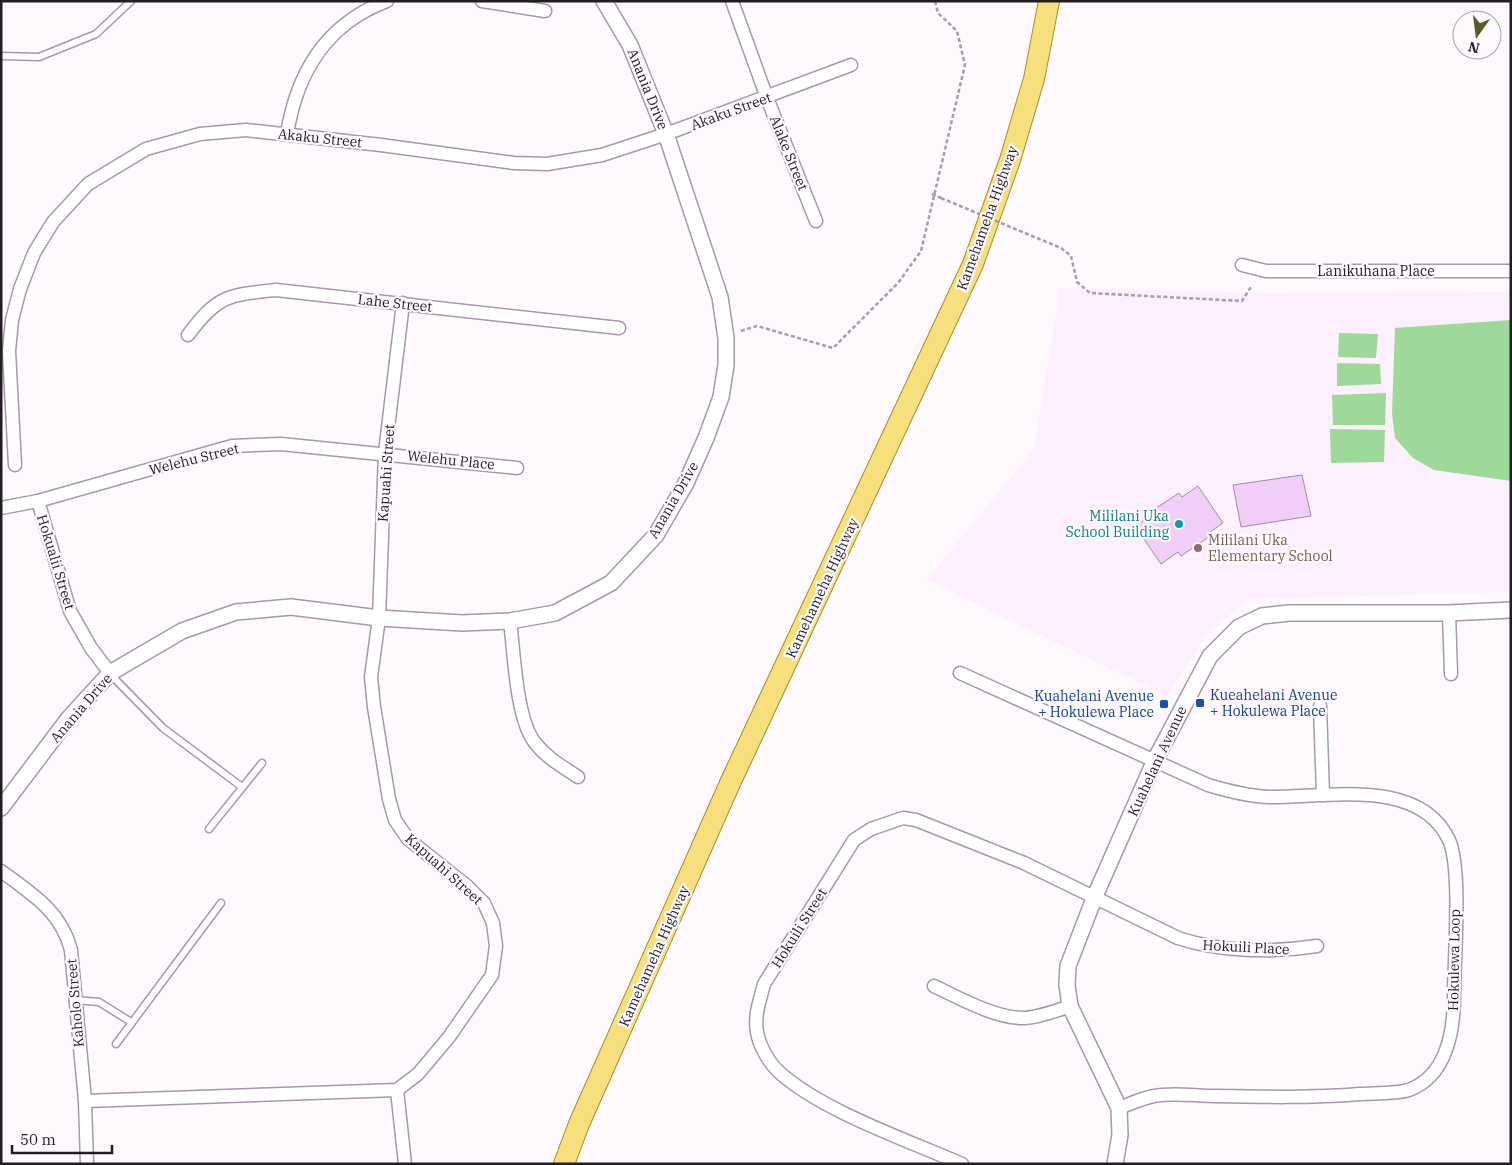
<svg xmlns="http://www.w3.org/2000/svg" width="1512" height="1165" font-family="'IBM Plex Serif',serif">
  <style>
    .built { fill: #fceffe }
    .green { fill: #9dd998 }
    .building { fill: #f0cef7; stroke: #9d8fa0 }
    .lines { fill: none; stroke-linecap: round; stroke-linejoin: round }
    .service-casing { stroke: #a798aa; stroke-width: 9 }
    .minor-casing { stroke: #a798aa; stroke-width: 15 }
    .tertiary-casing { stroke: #a798aa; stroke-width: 18 }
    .primary-casing { stroke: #a98d26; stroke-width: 22 }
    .path { stroke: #a49fa4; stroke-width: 2.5; stroke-dasharray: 4 2.5; stroke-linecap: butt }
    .service { stroke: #fff; stroke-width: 6 }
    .minor { stroke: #fff; stroke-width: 12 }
    .tertiary { stroke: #fff; stroke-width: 15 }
    .primary { stroke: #f7df7e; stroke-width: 20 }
    .path-bridge { stroke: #a49fa4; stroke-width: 2.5; stroke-dasharray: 4 2.5; stroke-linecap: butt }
    .culture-dot { fill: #0f9aa8; stroke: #fdf9fd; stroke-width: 2 }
    .education-dot { fill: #8d6e63; stroke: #fdf9fd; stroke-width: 2 }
    .transit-dot { fill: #1a4fb4; stroke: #fdf9fd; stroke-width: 2 }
    .labels { text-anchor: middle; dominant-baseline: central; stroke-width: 4.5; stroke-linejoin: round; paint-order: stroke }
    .street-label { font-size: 14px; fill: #221c23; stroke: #fdf9fd }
    .culture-label { font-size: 14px; fill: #0d838f; stroke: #fdf9fd; text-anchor: end }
    .education-label { font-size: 14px; fill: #785e54; stroke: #fdf9fd; text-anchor: start }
    .transit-label { font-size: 14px; fill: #164399; stroke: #fdf9fd; text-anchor: start }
  </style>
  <rect width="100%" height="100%" fill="#fdf9fd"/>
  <polygon class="built" points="1060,288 1267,293 1511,292 1511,592 1247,599 1206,636 1167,696 927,580 1034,449"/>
  <g class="green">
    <polygon points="1511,320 1511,481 1434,470 1413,458 1395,438 1392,414 1395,328"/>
    <polygon points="1339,333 1378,334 1376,358 1338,357"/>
    <polygon points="1337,363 1380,364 1381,384 1337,386"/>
    <polygon points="1386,393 1385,425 1333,425 1332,395"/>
    <polygon points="1330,429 1385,430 1384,462 1331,463"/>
  </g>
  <g class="building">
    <polygon points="1302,475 1311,516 1241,527 1233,485"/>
    <polygon points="1198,486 1223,523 1207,534 1209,537 1181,556 1178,552 1161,564 1135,526 1152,515 1150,512 1179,493 1182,497"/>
  </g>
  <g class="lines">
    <defs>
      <g id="service">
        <polyline points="1,56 39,57 96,34 131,1"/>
        <polyline points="110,674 163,728 242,787"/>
        <polyline points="209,829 262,763"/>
        <polyline points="75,1000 99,1002 131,1022"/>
        <polyline points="116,1044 221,903"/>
      </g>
      <g id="minor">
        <polyline points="482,1 545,11"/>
        <polyline points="732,1 767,98 816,221"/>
        <path d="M287,134C297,72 326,24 387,1"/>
        <polyline points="1242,265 1266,271 1511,271"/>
        <path d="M188,335C218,295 228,295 276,290L619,328"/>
        <polyline points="15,465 9,351 12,320 20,289 34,253 53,222 88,184 146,149 200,134 246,130 381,145 514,163 547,164 602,155 666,134 851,65"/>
        <polyline points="38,501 70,611 91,648 110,673"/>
        <polyline points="1,508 38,501 232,446 281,444 517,468"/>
        <polyline points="1449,613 1451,674"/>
        <path d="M510,621C514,651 516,722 536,744C547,758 563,767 578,777"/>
        <path d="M960,673L1208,785C1228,791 1247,796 1268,797C1324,798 1419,776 1449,840C1462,869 1454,960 1454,996C1454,1030 1447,1076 1409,1090C1395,1094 1375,1093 1360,1094C1312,1098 1263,1097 1216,1096C1196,1096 1173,1092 1154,1096C1142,1098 1130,1104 1119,1108"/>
        <polyline points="1320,706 1323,795"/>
        <path d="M1,871C32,894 61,911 71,950L85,1101L87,1164"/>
        <path d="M934,986C959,998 997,1019 1025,1018C1040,1017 1056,1011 1070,1006"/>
        <polyline points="397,1090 405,1164"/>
        <polyline points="85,1101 397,1090 418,1074 449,1037 492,975 496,946 493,923 484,903 467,886 408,839 395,820 389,799 374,707 371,677 379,618 385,453 403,303"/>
        <path d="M962,1164C907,1140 822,1111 779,1072C769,1063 759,1045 757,1032C754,1015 760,1000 764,984L854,840L871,829L903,818L916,820L1024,863L1178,938C1220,952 1272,953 1317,946"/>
      </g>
      <g id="tertiary">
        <polyline points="1,808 69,718 110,673 182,631 236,612 291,607 379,618 462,623 510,621 555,613 611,583 656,535 686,483 706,438 721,397 726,365 726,338 720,297 666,134 630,45 604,1"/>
        <polyline points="1115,1164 1120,1135 1119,1108 1070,1006 1067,985 1068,966 1095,896 1155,760 1210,656 1239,627 1262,616 1289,613 1449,613 1511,610"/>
      </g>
      <polyline id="primary" points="564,1164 579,1124 731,781 973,264 1010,160 1034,79 1049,1"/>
    </defs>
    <use href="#service" class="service-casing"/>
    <use href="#minor" class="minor-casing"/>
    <use href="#tertiary" class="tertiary-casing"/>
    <use href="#primary" class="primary-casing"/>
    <g class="path">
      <polyline points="932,194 941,198"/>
      <polyline points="1061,248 1071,256 1077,282 1090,293 1242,301 1251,287"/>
      <polyline points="741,331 757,326 833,348 898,283 921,251 965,65 957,31 938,13 935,1"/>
    </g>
    <use href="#service" class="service"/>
    <use href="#minor" class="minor"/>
    <use href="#tertiary" class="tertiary"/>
    <use href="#primary" class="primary"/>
    <polyline class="path-bridge" points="941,198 1061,248"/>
  </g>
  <circle class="culture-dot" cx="1179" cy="524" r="5"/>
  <circle class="education-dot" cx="1198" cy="548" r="5"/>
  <g class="transit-dot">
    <rect x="1195" y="698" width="10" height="10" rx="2.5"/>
    <rect x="1159" y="699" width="10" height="10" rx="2.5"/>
  </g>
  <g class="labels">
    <g class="street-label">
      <text transform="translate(648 89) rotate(68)">Anania Drive</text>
      <text transform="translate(731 111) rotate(-20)">Akaku Street</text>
      <text transform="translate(320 138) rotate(6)">Akaku Street</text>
      <text transform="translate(789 153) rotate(68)">Alake Street</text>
      <text transform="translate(987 218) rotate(-70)">Kamehameha Highway</text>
      <text x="1376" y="271">Lanikuhana Place</text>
      <text transform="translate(395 303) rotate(6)">Lahe Street</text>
      <text transform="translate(194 459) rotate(-14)">Welehu Street</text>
      <text transform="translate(451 460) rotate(6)">Welehu Place</text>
      <text transform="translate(386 473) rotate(-86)">Kapuahi Street</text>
      <text transform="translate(673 500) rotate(-60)">Anania Drive</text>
      <text transform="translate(56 562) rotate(73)">Hokualii Street</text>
      <text transform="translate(822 588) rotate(-65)">Kamehameha Highway</text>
      <text transform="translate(81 708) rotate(-49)">Anania Drive</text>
      <text transform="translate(1157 761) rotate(-65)">Kuahelani Avenue</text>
      <text transform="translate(444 869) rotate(42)">Kapuahi Street</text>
      <text transform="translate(799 928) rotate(-58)">Hokuili Street</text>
      <text transform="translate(1246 947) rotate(3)">Hokuili Place</text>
      <text transform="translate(654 956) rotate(-66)">Kamehameha Highway</text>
      <text transform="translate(1454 960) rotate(-89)">Hokulewa Loop</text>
      <text transform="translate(75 1003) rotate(-95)">Kaholo Street</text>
    </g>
    <g class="culture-label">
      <text x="1169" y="516">Mililani Uka<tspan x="1169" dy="16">School Building</tspan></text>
    </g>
    <g class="education-label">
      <text x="1208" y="540">Mililani Uka<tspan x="1208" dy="16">Elementary School</tspan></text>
    </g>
    <g class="transit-label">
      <text x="1210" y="695">Kueahelani Avenue<tspan x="1210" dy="16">+ Hokulewa Place</tspan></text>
      <text x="1154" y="696" text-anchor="end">Kuahelani Avenue<tspan x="1154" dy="16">+ Hokulewa Place</tspan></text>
    </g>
  </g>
  <rect width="1512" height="1165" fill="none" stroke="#221c23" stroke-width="5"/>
  <g transform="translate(1477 35) rotate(194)"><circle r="24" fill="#fdf9fd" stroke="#a5a1a6"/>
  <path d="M0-4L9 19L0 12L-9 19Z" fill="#595c2a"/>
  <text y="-8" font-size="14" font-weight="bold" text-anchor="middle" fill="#221c23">N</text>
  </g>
  <path d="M12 1145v8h100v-8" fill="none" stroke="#221c23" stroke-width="2.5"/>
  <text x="20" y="1145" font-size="15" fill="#221c23" stroke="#fdf9fd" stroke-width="4" paint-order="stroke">50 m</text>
</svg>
